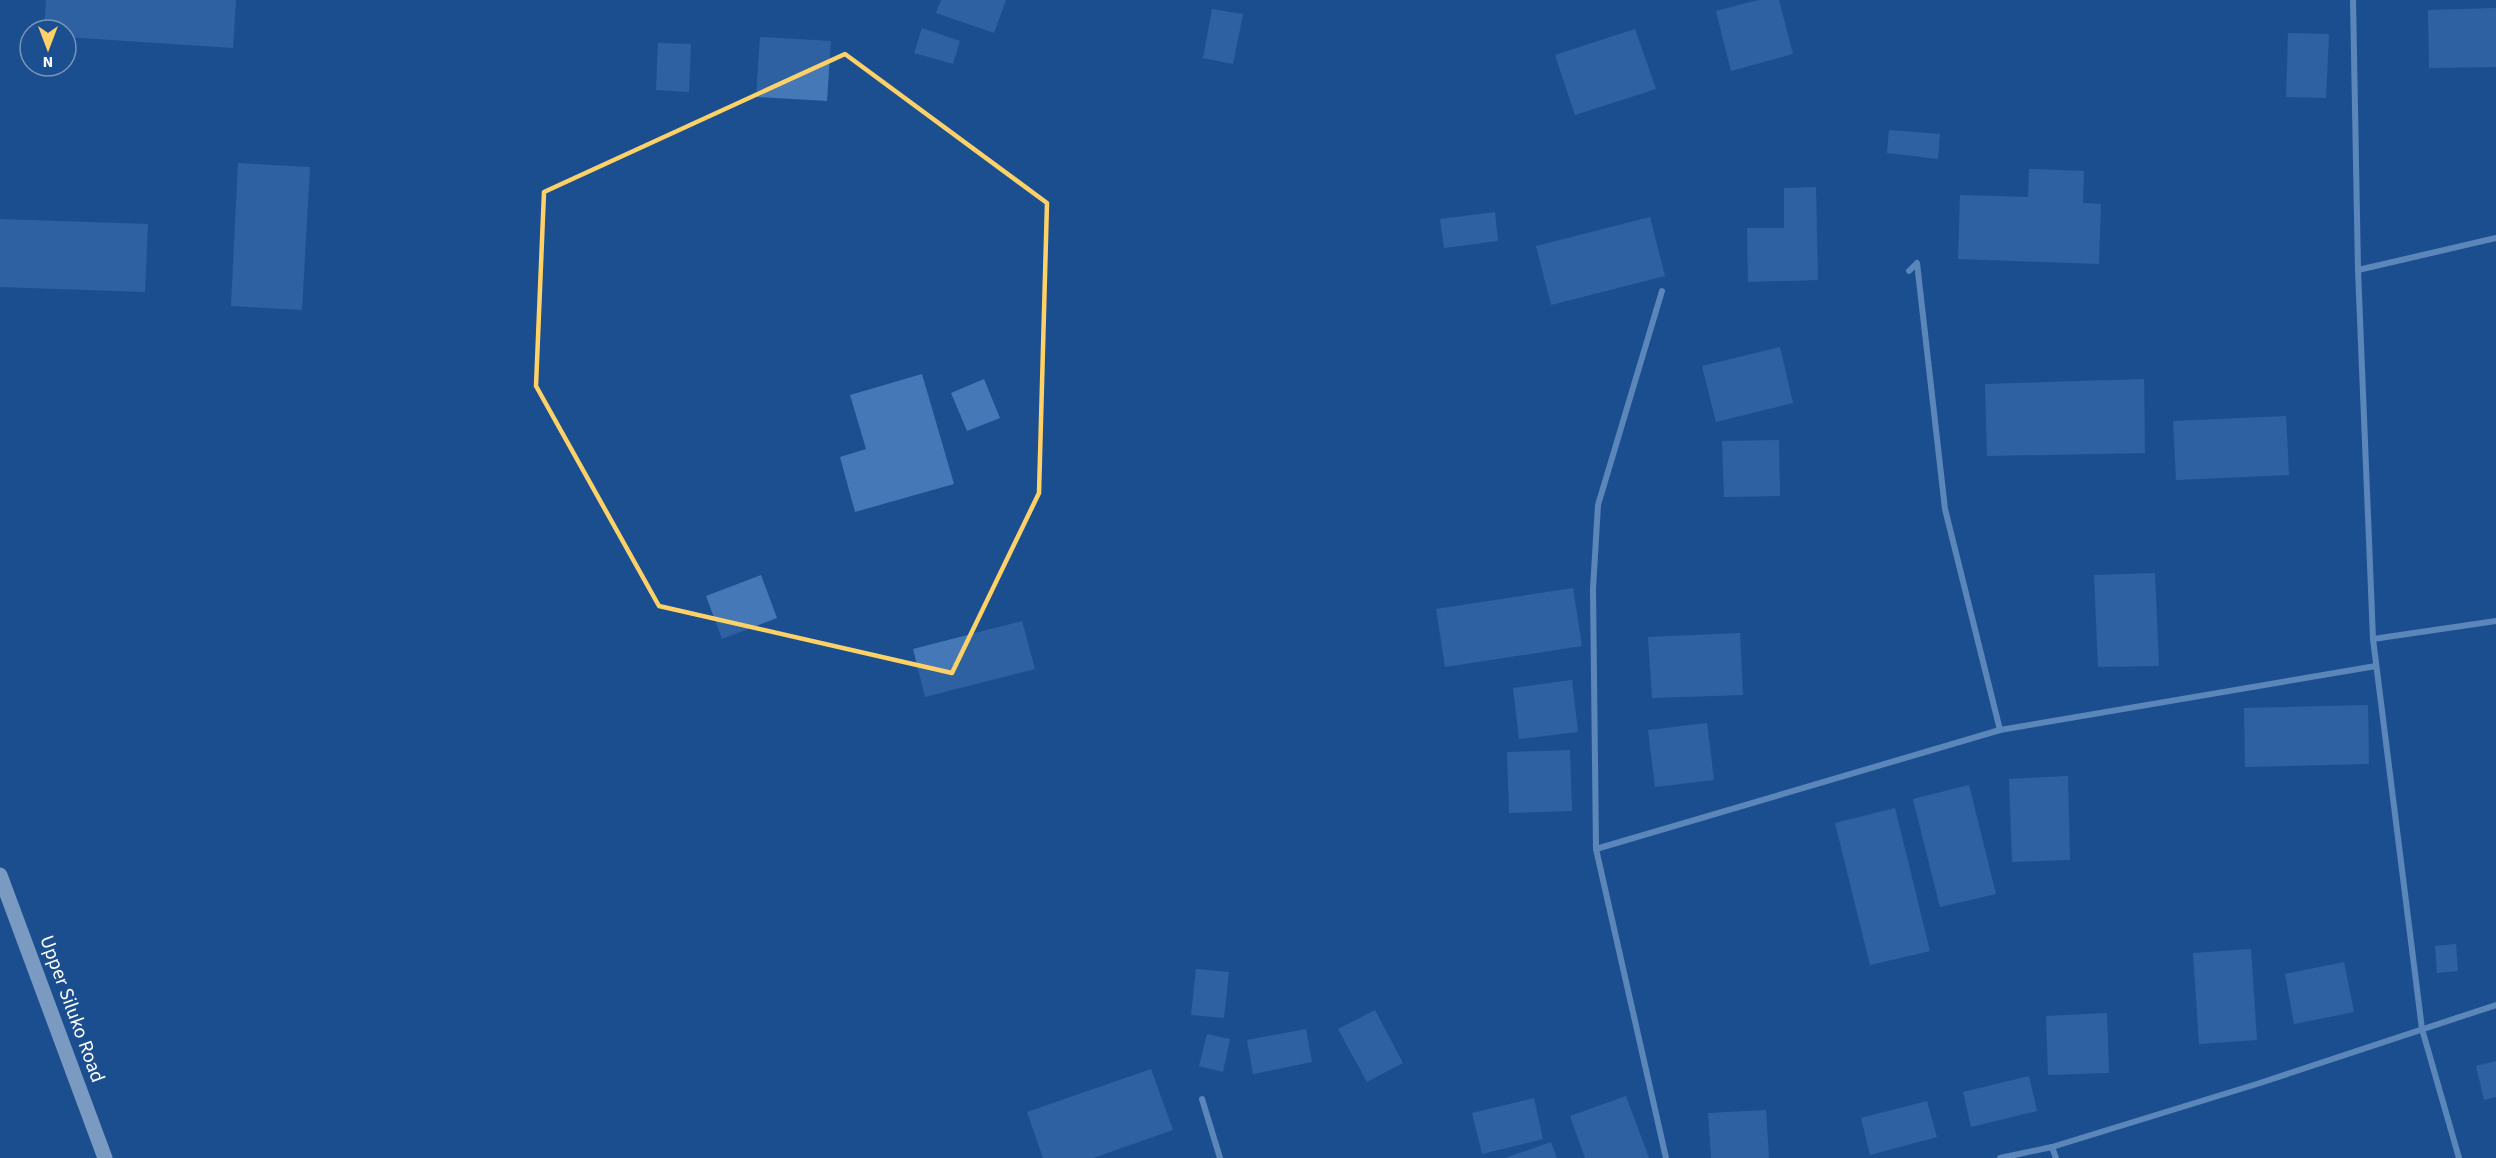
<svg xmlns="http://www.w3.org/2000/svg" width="2496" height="1158" font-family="'Source Sans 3',sans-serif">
<rect width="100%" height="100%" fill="#1b4f8f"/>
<g fill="#4478b7">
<path d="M46,0H236L233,48L66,37V30H44Z"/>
<path d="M941,0H1006L994,33L936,13Z"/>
<path d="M1758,0H1779L1793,54L1731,71L1716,11Z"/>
<path d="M2496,8V67L2429,68L2428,10Z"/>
<path d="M1212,9L1243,14L1233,64L1203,58Z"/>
<path d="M922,28L960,41L953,64L914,53Z"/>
<path d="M1635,29L1656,89L1575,115L1555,55Z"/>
<path d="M2288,33L2329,34L2326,98L2286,97Z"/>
<path d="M760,37L831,41L827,101L756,97Z"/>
<path d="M658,43L691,44L689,92L656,90Z"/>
<path d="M1889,130L1940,134L1938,159L1887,153Z"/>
<path d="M238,163L310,167L302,310L231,306Z"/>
<path d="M2029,169L2084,171L2083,203L2101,204L2099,264L1958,259L1960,195L2028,197Z"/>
<path d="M1816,187L1818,280L1748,282L1747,228H1784V188Z"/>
<path d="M1495,212L1498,241L1444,248L1440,219Z"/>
<path d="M1650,217L1665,276L1551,305L1536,246Z"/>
<path d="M0,219L148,224L145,292L0,287Z"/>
<path d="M1780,347L1793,403L1716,422L1702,366Z"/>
<path d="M922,374L954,484L855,512L840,457L866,449L850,395Z"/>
<path d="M984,379L1000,418L967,431L951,393Z"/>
<path d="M2144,379L2145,453L1987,456L1985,384Z"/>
<path d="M2286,416L2289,475L2176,480L2173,421Z"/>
<path d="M1779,440L1780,496L1724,497L1722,441Z"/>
<path d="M2155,573L2159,666L2098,667L2094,575Z"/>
<path d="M761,575L777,618L722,639L706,596Z"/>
<path d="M1573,588L1582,646L1445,667L1436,609Z"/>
<path d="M1022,621L1035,669L925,697L913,649Z"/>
<path d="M1740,633L1743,695L1652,698L1648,637Z"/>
<path d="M1572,680L1578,732L1519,739L1513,688Z"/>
<path d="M2368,705L2369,764L2245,767L2244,708Z"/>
<path d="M1707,723L1714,780L1655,787L1648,730Z"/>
<path d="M1570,750L1572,811L1509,813L1507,752Z"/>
<path d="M2068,776L2070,860L2012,862L2009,779Z"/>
<path d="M1969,785L1996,894L1940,907L1913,799Z"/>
<path d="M1895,808L1930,951L1870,965L1835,823Z"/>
<path d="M2456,944L2458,971L2437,973L2435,946Z"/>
<path d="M2251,949L2257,1040L2199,1044L2193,953Z"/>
<path d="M2344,962L2354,1012L2294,1024L2285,974Z"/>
<path d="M1196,969L1229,972L1224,1018L1191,1015Z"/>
<path d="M1375,1010L1403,1063L1367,1082L1338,1029Z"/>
<path d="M2107,1013L2109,1073L2048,1075L2046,1016Z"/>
<path d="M1306,1029L1312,1062L1253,1074L1247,1040Z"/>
<path d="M1207,1034L1230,1039L1223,1072L1199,1066Z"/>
<path d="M2496,1061V1097L2484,1100L2476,1066Z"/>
<path d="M1151,1069L1173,1130L1093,1158H1043L1027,1112Z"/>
<path d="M2029,1076L2037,1111L1971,1127L1963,1092Z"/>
<path d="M1626,1096L1649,1158H1585L1570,1116Z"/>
<path d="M1534,1098L1543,1139L1482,1154L1472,1113Z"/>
<path d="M1927,1101L1937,1137L1870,1155L1861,1118Z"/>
<path d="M1766,1110L1769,1158H1711L1708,1113Z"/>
<path d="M1551,1142L1557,1158H1505Z"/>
</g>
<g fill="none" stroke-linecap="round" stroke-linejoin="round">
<g stroke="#a9c9ee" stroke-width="6">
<path d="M2353,0L2358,270L2373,639L2422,1029L2459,1158"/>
<path d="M2358,270L2496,238"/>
<path d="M1909,271L1917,263L1945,509L2000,730"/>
<path d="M1662,291L1598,505L1593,589L1596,849L1666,1158"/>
<path d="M2373,639L2496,621"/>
<path d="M1596,849L2000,730L2376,666"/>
<path d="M1202,1099L1220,1158"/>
<path d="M2052,1147L2056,1158"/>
<path d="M2000,1158L2052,1147L2260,1083L2496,1005"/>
</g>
<path stroke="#f0f6ff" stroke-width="15" d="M0,875L105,1158"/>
</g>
<path d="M0 0H2496V1158H0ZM845,54L1047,203L1039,493L952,673L659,606L536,386L544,192Z" fill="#1b4f8f" fill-opacity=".55" fill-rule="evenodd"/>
<path fill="none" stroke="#ffd166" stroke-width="4.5" stroke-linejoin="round" d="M845,54L1047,203L1039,493L952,673L659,606L536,386L544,192Z"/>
<g text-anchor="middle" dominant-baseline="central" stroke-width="4.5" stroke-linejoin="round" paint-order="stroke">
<g font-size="20" fill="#fff" stroke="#1b4f8f">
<text transform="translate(72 1009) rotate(70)">Upper Siluko Road</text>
</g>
</g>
<g transform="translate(48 48) rotate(180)"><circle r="28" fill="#1b4f8f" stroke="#7695bc" stroke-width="1.5"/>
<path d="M0-4.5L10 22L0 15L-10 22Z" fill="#ffd166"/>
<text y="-9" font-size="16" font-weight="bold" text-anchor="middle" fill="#ffffff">N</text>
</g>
</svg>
